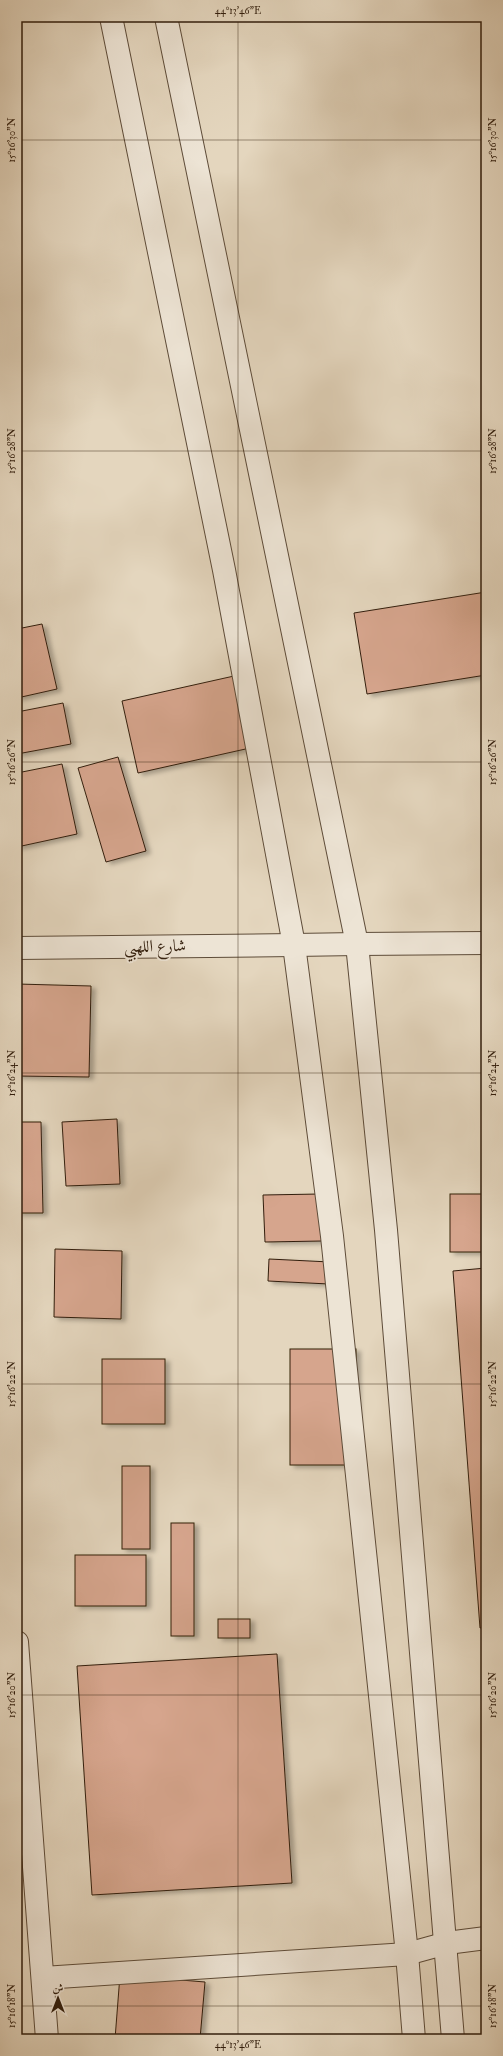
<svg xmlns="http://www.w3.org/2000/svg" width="503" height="2056" font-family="'IM FELL Double Pica',Amiri,serif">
<defs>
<filter id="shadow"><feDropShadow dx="4.5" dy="2.5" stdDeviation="2" flood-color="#0004"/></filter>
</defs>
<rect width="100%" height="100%" fill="#e4d6be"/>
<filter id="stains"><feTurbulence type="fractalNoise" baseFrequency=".005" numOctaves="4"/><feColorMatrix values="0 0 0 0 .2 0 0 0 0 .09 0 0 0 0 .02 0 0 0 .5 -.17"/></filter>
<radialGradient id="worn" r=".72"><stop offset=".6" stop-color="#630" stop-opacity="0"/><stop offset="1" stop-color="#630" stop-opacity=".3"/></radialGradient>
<g fill="#d6a58d" stroke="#321e0d" filter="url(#shadow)">
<path d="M486,592V675L367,694L354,613Z"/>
<path d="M42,624L57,689L17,698V629Z"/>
<path d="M234,676L250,748L138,773L122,701Z"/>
<path d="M63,703L71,744L17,754V712Z"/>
<path d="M118,757L146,851L106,862L78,768Z"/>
<path d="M62,764L77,834L17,847V773Z"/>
<rect x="482" y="842" width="4" height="37"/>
<path d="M17,984L91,986L89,1077L17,1076Z"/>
<path d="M117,1119L120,1184L66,1186L62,1122Z"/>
<path d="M17,1122H41L43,1213H17Z"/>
<path d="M320,1194L322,1241L265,1242L263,1195Z"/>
<rect x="450" y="1194" width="36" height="58"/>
<path d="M55,1249L122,1251L121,1319L54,1317Z"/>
<path d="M269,1259L330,1262L329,1284L268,1281Z"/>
<path d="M486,1268V1627L480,1628L453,1271Z"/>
<rect x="290" y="1349" width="66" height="116"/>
<rect x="102" y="1359" width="63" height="65"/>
<rect x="122" y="1466" width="28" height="83"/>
<rect x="171" y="1523" width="23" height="113"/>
<rect x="75" y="1555" width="71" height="51"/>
<rect x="218" y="1619" width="32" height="19"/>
<path d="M277,1654L292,1883L92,1895L77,1666Z"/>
<path d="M120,1975L205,1982L200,2039H115Z"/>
</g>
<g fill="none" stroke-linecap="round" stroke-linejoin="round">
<g stroke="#5e4c39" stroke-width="24">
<g id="minor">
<path d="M357,944L486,943"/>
<path d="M17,948L294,945"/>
<path d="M17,1642L47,2039"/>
<path d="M43,1978L407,1954L447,1943L486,1938"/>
</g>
</g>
<g stroke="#5e4c39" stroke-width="24">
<g id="tertiary">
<path d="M111,17L224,570L294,945L332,1236L407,1954L414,2039"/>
<path d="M166,17L357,944L386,1230L453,2039"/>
<path d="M294,945L357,944"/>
</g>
</g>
<use href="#minor" stroke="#ede4d5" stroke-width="22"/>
<use href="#tertiary" stroke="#ede4d5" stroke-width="22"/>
</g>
<path fill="none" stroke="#321e0d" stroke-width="1" stroke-opacity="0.45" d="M238,17V2039M17,140H486M17,451H486M17,762H486M17,1073H486M17,1384H486M17,1695H486M17,2006H486"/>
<g text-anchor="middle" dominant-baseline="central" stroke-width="3.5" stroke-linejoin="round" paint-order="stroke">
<g font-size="17" fill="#321e0d" stroke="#ede4d5">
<text transform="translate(155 946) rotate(-1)">شارع اللهبي</text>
</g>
</g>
<rect width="503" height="2056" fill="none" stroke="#e4d6be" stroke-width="44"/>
<g transform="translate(58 1998)" stroke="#ede4d5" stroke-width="3" paint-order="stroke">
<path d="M0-3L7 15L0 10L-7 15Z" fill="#321e0d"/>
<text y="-6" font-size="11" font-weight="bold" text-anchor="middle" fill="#321e0d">ش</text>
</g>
<rect x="22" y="22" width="459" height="2012" fill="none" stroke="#321e0d" stroke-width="1.5"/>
<g font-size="10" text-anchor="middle" fill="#321e0d">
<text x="238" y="14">44°13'46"E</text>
<text transform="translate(11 140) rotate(-90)" y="4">15°16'30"N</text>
<text transform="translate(492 140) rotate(-90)" y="4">15°16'30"N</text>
<text transform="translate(11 451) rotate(-90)" y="4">15°16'28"N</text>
<text transform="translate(492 451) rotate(-90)" y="4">15°16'28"N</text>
<text transform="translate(11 762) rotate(-90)" y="4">15°16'26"N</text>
<text transform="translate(492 762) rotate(-90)" y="4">15°16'26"N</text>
<text transform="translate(11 1073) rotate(-90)" y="4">15°16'24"N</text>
<text transform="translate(492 1073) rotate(-90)" y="4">15°16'24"N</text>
<text transform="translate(11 1384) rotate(-90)" y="4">15°16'22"N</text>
<text transform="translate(492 1384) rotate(-90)" y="4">15°16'22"N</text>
<text transform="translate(11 1695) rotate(-90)" y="4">15°16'20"N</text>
<text transform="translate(492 1695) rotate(-90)" y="4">15°16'20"N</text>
<text transform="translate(11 2006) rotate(-90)" y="4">15°16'18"N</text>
<text transform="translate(492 2006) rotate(-90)" y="4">15°16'18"N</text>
<text x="238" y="2048">44°13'46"E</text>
</g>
<rect width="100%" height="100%" filter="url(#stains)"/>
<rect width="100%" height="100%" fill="url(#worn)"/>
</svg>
